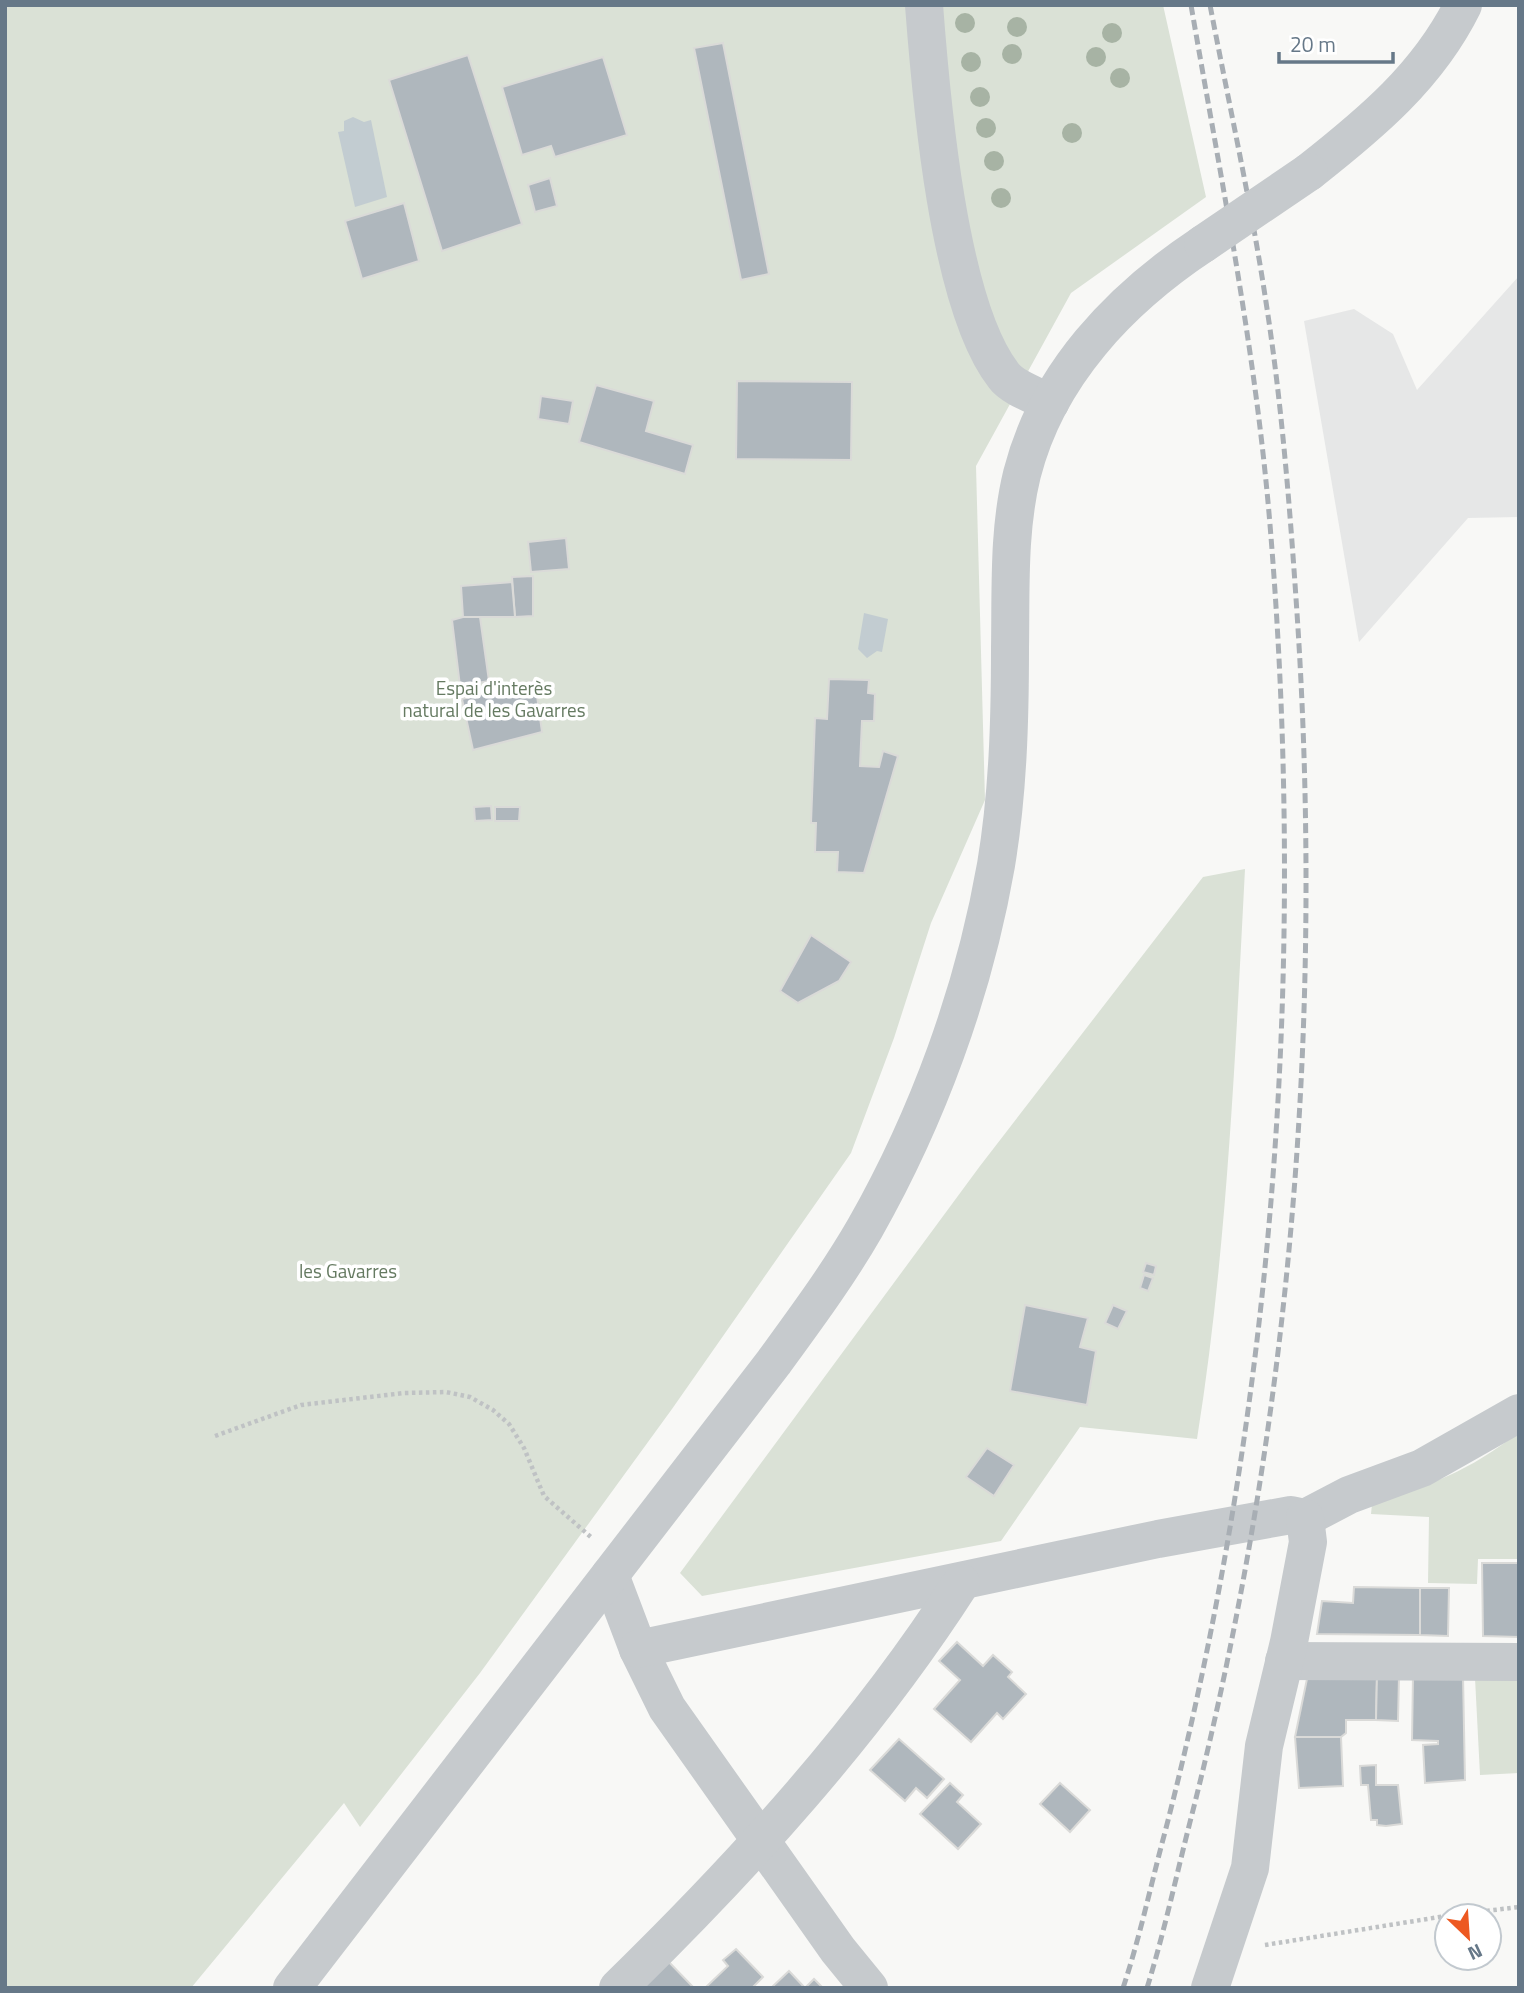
<svg xmlns="http://www.w3.org/2000/svg" width="1524" height="1993" font-family="'Titillium Web',sans-serif">
<rect width="100%" height="100%" fill="#f8f8f6"/>
<path fill="#e6e7e7" d="M1519,276V517L1468,518L1359,642L1304,321L1354,309L1393,334L1417,390Z"/>
<g fill="#dae1d6">
<path d="M5,5H1163L1206,197L1071,293L976,466L985,800L931,923L894,1038L851,1153L672,1409L480,1673L360,1827L344,1803L191,1988H5Z"/>
<path d="M1245,869C1235,1060 1227,1251 1197,1439L1080,1427L1001,1541L702,1596L680,1573L980,1166L1203,877Z"/>
<path d="M1519,1432V1559H1478L1477,1584L1428,1583L1429,1517L1371,1514L1372,1504C1432,1484 1468,1472 1519,1432Z"/>
<path d="M1475,1678H1519V1773L1480,1775Z"/>
</g>
<g fill="#c2ccd1">
<path d="M353,117L364,122L371,120L387,197L355,207L338,132L344,131V121Z"/>
<path d="M864,613L888,619L882,652L877,651L867,658L858,649Z"/>
</g>
<g fill="#afb7bd" stroke="#dadad8" stroke-width="2">
<path d="M723,43L769,274L741,280L694,48Z"/>
<path d="M468,55L522,224L442,251L389,80Z"/>
<path d="M603,57L627,135L555,157L551,146L522,155L502,87Z"/>
<path d="M550,178L557,206L535,212L528,185Z"/>
<path d="M404,203L419,261L362,279L345,221Z"/>
<path d="M737,381L852,382L851,460L736,459Z"/>
<path d="M596,385L654,401L646,431L693,445L685,474L579,442Z"/>
<path d="M541,396L573,401L569,424L538,419Z"/>
<path d="M566,538L569,569L531,572L528,542Z"/>
<path d="M533,576V616L515,617L512,577Z"/>
<path d="M512,582L515,617H463L461,586Z"/>
<path d="M463,617H480L489,681L460,686L452,620Z"/>
<path d="M829,679L869,680L868,693L875,694L874,721H862L860,766L879,767L883,751L898,756L864,873L837,872L838,852H815L816,823H811L815,718L827,719Z"/>
<path d="M535,681L542,732L473,750L462,699Z"/>
<path d="M491,806L492,820L475,821L474,807Z"/>
<path d="M495,807H520L519,821H495Z"/>
<path d="M811,935L851,962L839,981L798,1003L780,991Z"/>
<path d="M1146,1263L1156,1266L1154,1275L1143,1272Z"/>
<path d="M1144,1275L1153,1278L1148,1291L1140,1288Z"/>
<path d="M1025,1305L1088,1318L1080,1347L1096,1351L1087,1405L1010,1391Z"/>
<path d="M1113,1305L1127,1311L1118,1329L1105,1323Z"/>
<path d="M987,1448L1014,1465L994,1496L966,1477Z"/>
<path d="M1482,1563H1519V1637L1483,1636Z"/>
<path d="M1354,1587L1420,1588V1635L1317,1634L1322,1601L1353,1603Z"/>
<path d="M1420,1588H1449L1448,1636L1420,1635Z"/>
<path d="M957,1642L983,1666L993,1655L1012,1672L1008,1677L1026,1694L1003,1719L997,1713L971,1742L934,1709L960,1680L939,1661Z"/>
<path d="M1308,1674L1377,1675L1376,1720H1346V1733L1341,1737H1295Z"/>
<path d="M1377,1675L1399,1676L1398,1721L1376,1720Z"/>
<path d="M1413,1675L1463,1676L1465,1780L1425,1783L1423,1745L1438,1744V1741L1412,1740Z"/>
<path d="M1295,1737H1341L1343,1786L1299,1788Z"/>
<path d="M899,1739L944,1779L927,1798L916,1788L905,1801L870,1770Z"/>
<path d="M1376,1765V1785H1398L1402,1824L1386,1826L1377,1825V1820H1371L1368,1785H1361L1360,1766Z"/>
<path d="M950,1783L963,1795L957,1802L981,1824L958,1849L920,1814Z"/>
<path d="M1060,1783L1090,1810L1070,1832L1040,1804Z"/>
<path d="M736,1949L763,1977L752,1988H705L728,1966L723,1960Z"/>
<path d="M664,1957L694,1988H631Z"/>
<path d="M789,1971L805,1988L814,1979L823,1988H771Z"/>
</g>
<g fill="none" stroke-linecap="round" stroke-linejoin="round">
<g stroke="#bfc2c4" stroke-width="4.5" stroke-dasharray="3.5 3.5" stroke-linecap="butt">
<path d="M215,1436L301,1405L404,1393L446,1392L470,1397L493,1410L509,1424L524,1448L544,1496L592,1538"/>
<path d="M1265,1945L1452,1915L1519,1907"/>
</g>
<g stroke="#c6cacd" stroke-width="38">
<path d="M924,5C931,97 948,305 1004,376C1013,388 1037,396 1050,403"/>
<path d="M1309,172C1370,124 1428,76 1463,5"/>
<path d="M610,1575L638,1649L667,1708L838,1950L869,1988"/>
<path d="M638,1649L1158,1539L1291,1515L1305,1518L1349,1495L1422,1468L1519,1413"/>
<path d="M1284,1661L1519,1662"/>
<path d="M292,1988L774,1362C806,1318 838,1275 865,1228C928,1117 974,991 996,865C1008,793 1010,721 1010,648C1011,590 1008,531 1022,474C1047,375 1120,299 1203,244"/>
<path d="M618,1988C744,1865 866,1731 961,1583"/>
<path d="M1210,1988L1250,1868L1264,1746L1289,1642L1308,1542L1305,1518"/>
</g>
<g stroke="#a8aeb4" stroke-width="5" stroke-dasharray="10 5" stroke-linecap="butt">
<path d="M1123,1988C1140,1937 1151,1884 1165,1832C1276,1403 1307,955 1269,513C1254,342 1220,174 1191,5"/>
<path d="M1147,1988C1164,1933 1176,1877 1190,1822C1291,1428 1324,1019 1297,613C1290,509 1282,405 1266,302C1251,203 1229,104 1210,5"/>
</g>
<path stroke="#c6cacd" stroke-width="38" d="M1203,244L1309,172"/>
</g>
<g fill="#a7b3a4">
<circle cx="965" cy="23" r="10"/>
<circle cx="1017" cy="27" r="10"/>
<circle cx="1112" cy="33" r="10"/>
<circle cx="1012" cy="54" r="10"/>
<circle cx="1096" cy="57" r="10"/>
<circle cx="971" cy="62" r="10"/>
<circle cx="1120" cy="78" r="10"/>
<circle cx="980" cy="97" r="10"/>
<circle cx="986" cy="128" r="10"/>
<circle cx="1072" cy="133" r="10"/>
<circle cx="994" cy="161" r="10"/>
<circle cx="1001" cy="198" r="10"/>
</g>
<g text-anchor="middle" dominant-baseline="central" stroke-width="7" stroke-linejoin="round" paint-order="stroke">
<g font-size="19" fill="#657a61" stroke="#fff">
<text x="494" y="687">Espai d'interès<tspan x="494" dy="22">natural de les Gavarres</tspan></text>
<text x="348" y="1270">les Gavarres</text>
</g>
</g>
<rect width="1524" height="1993" fill="none" stroke="#667888" stroke-width="14"/>
<g transform="translate(1468 1937) rotate(155)"><circle r="33" fill="#ffffff" stroke="#c2c9cf" stroke-width="2"/>
<path d="M0-5L12 26L0 18L-12 26Z" fill="#ed5921"/>
<text y="-10" font-size="19" font-weight="bold" text-anchor="middle" fill="#667888">N</text>
</g>
<path d="M1279 52v10h114v-10" fill="none" stroke="#667888" stroke-width="3.5"/>
<text x="1290" y="52" font-size="21" fill="#667888" stroke="#ffffff" stroke-width="5" paint-order="stroke">20 m</text>
</svg>
